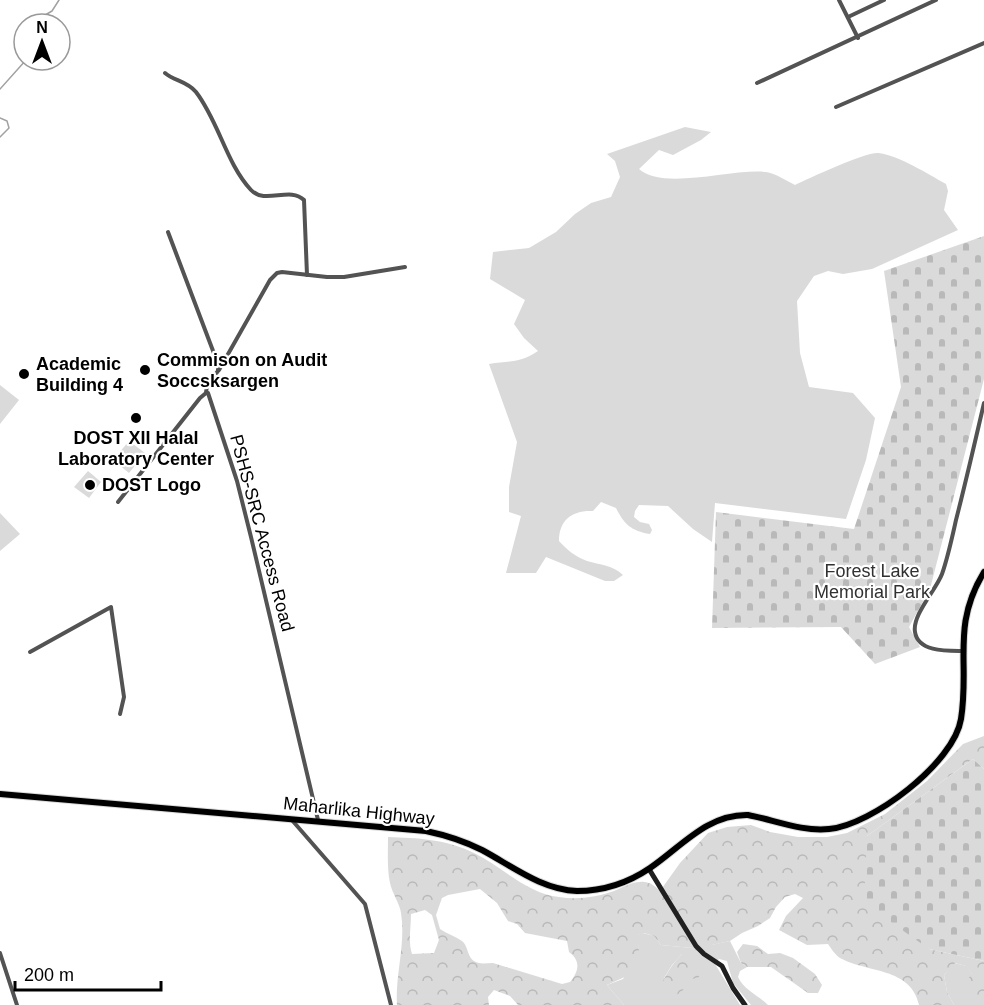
<svg xmlns="http://www.w3.org/2000/svg" width="984" height="1005" font-family="Helvetica,sans-serif">
<defs>
<pattern id="forest-crowns" width="20" height="18" patternUnits="userSpaceOnUse" patternTransform="scale(1.5)"><rect width="20" height="18" fill="#dadada"/><path d="M2 6a3 3 0 1 1 6 0M12 15a3 3 0 1 1 6 0" fill="none" stroke="#b9b9b9"/></pattern>
<pattern id="cemetery-stones" width="16" height="16" patternUnits="userSpaceOnUse" patternTransform="scale(1.5)"><rect width="16" height="16" fill="#dadada"/><path d="M2 7V4a2 2 0 0 1 4 0v3zM10 15v-3a2 2 0 0 1 4 0v3z" fill="#b9b9b9"/></pattern>
</defs>
<rect width="100%" height="100%" fill="#fff"/>
<g fill="#dadada" fill-rule="evenodd">
<path d="M685,127L711,132L701,140L673,155L659,150L639,169C663,191 734,168 766,172C775,173 787,181 795,185C809,178 866,152 878,153C898,155 928,174 946,184L948,191L944,210L958,230L872,269L843,274L828,271L814,276L797,301L800,353L809,387L853,393L875,418L866,460L846,519L715,503L712,542L693,529L668,506L639,505L635,511L634,517L640,522L649,524L652,530L650,534C631,531 624,524 616,508L601,502L593,511C572,510 559,520 559,541C567,550 576,557 587,561C600,565 613,565 623,575L614,581H605L546,557L536,573H506L521,516L509,512V487L517,442L489,364C510,360 519,364 538,351L524,338L514,324L525,300L490,279L493,252L529,248L556,232L575,214L591,203L611,197L620,177L615,161L607,154Z"/>
<path d="M0,385L19,400L0,424Z"/>
<path d="M129,441L145,453L129,473L113,460Z"/>
<path d="M88,471L101,482L89,498L74,487Z"/>
<path d="M0,513L20,534L0,551Z"/>
<path d="M643,933L654,936L661,945L692,948L715,964L740,1005H624L607,985L623,979L639,952L637,935ZM682,954L698,978H664L672,965Z"/>
<path d="M730,941L741,963L747,967L740,971L738,977C744,990 758,995 768,1005H751L733,983L727,961L719,959L711,945Z"/>
<path d="M954,963L967,966L972,974L980,999H984V1005H954L947,992L944,975Z"/>
</g>
<g fill="url(#forest-crowns)" fill-rule="evenodd">
<path d="M984,736V769L973,759L867,836L929,949L984,961V999H980L968,994L966,981L972,974L966,966L955,963L944,975L947,992L954,1005H919C911,967 867,973 840,958C835,955 831,948 828,944L807,945L779,930L786,916L803,898L795,894L785,897L776,907L770,918L758,926L742,933L730,941L712,945L719,959L715,964L692,948L661,945L654,936L644,933L638,935L639,952L638,971L607,985L624,1005H518L510,996L494,990L488,997L489,1005H397C395,975 406,944 401,913C400,904 392,893 390,883C387,869 388,852 388,837C417,838 446,839 474,853C501,866 528,894 559,897C578,900 597,897 614,891C622,888 631,882 640,882C648,881 654,885 660,891L680,863L708,833L727,827L751,825L770,832L798,837H827L847,833L885,814L927,781L963,744ZM480,889L497,903L508,921L517,924L525,933L567,941L569,952C581,961 579,971 570,982L562,984L493,963C488,963 483,964 479,963C466,960 470,948 462,941C455,936 447,934 440,929L436,915L442,898L448,895ZM425,910L432,915L439,940L434,953L412,954C408,942 411,927 411,914Z"/>
<path d="M743,944L757,946L768,954L780,953L793,958L815,974L822,985L818,993H808L771,967H747L741,963L737,952Z"/>
<path d="M682,954L694,958L702,965V972L698,978L691,979C684,991 678,997 664,998L659,990C665,976 671,965 682,954Z"/>
</g>
<g fill="url(#cemetery-stones)">
<path d="M984,236V379L930,589L909,627L920,647L875,664L841,627L712,628L716,512L854,529L901,387L884,271Z"/>
<path d="M973,759L984,769V961L929,949L864,903L867,836Z"/>
</g>
<g fill="none" stroke-linecap="round" stroke-linejoin="round">
<g stroke="#a1a1a1" stroke-width="1.5">
<path d="M30,24L52,11L59,0"/>
<path d="M0,89L26,60"/>
<path d="M0,118L7,121L9,128L0,137"/>
</g>
<g stroke="#dbdbdb" stroke-width="8">
<path id="trunk" d="M0,794L426,831C445,835 464,841 482,850C512,866 542,890 577,891C604,891 628,883 650,868C681,847 707,814 748,815C774,820 803,832 829,829C872,825 954,763 961,719C970,663 951,626 984,572"/>
</g>
<g stroke="#535353" stroke-width="4">
<path d="M839,0L858,38"/>
<path d="M848,17L884,0"/>
<path d="M165,73C174,81 187,81 196,92C219,122 226,163 251,190C265,205 290,186 304,200L307,275"/>
<path d="M757,83L936,0"/>
<path d="M836,107L984,43"/>
<path d="M168,232L218,364V371L207,385L206,393"/>
<path d="M219,370L270,280L277,273L282,272L327,277H344L405,267"/>
<path d="M118,502L200,398L206,393H208L237,481L251,537L318,820"/>
<path d="M962,651C947,651 918,652 915,632C912,615 936,590 942,574C948,557 952,538 956,520C966,481 975,442 984,403"/>
<path d="M30,652L111,607L124,697L120,714"/>
<path d="M291,819L365,904L391,1005"/>
<path d="M0,953L17,1005"/>
</g>
<path stroke="#202020" stroke-width="5" d="M649,869L696,946L704,954L722,966L733,988L745,1005"/>
<use href="#trunk" stroke="#000" stroke-width="6"/>
</g>
<g fill="#000" stroke="#fff" stroke-width="2">
<circle cx="145" cy="370" r="6"/>
<circle cx="24" cy="374" r="6"/>
<circle cx="136" cy="418" r="6"/>
<circle cx="90" cy="485" r="6"/>
</g>
<g text-anchor="middle" dominant-baseline="central" stroke-width="4.5" stroke-linejoin="round" paint-order="stroke">
<g font-size="18" font-weight="bold" fill="#000" stroke="#fff" text-anchor="start">
<text x="157" y="360">Commison on Audit<tspan x="157" dy="21">Soccsksargen</tspan></text>
<text x="36" y="364">Academic<tspan x="36" dy="21">Building 4</tspan></text>
<text x="136" y="438" text-anchor="middle">DOST XII Halal<tspan x="136" dy="21">Laboratory Center</tspan></text>
<text x="102" y="485">DOST Logo</text>
</g>
<g font-size="18" fill="#000" stroke="#fff">
<text transform="translate(262 533) rotate(75)">PSHS-SRC Access Road</text>
<text transform="translate(359 811) rotate(6)">Maharlika Highway</text>
</g>
<g font-size="18" fill="#313131" stroke="#fff">
<text x="872" y="571">Forest Lake<tspan x="872" dy="21">Memorial Park</tspan></text>
</g>
</g>
<g transform="translate(42 42)"><circle r="28" fill="#ffffff" stroke="#999999" stroke-width="1.5"/>
<path d="M0-4.5L10 22L0 15L-10 22Z" fill="#000000"/>
<text y="-9" font-size="16" font-weight="bold" text-anchor="middle" fill="#000000">N</text>
</g>
<path d="M15 981v9h146v-9" fill="none" stroke="#000000" stroke-width="3"/>
<text x="24" y="981" font-size="18" fill="#000000" stroke="#ffffff" stroke-width="4.5" paint-order="stroke">200 m</text>
</svg>
